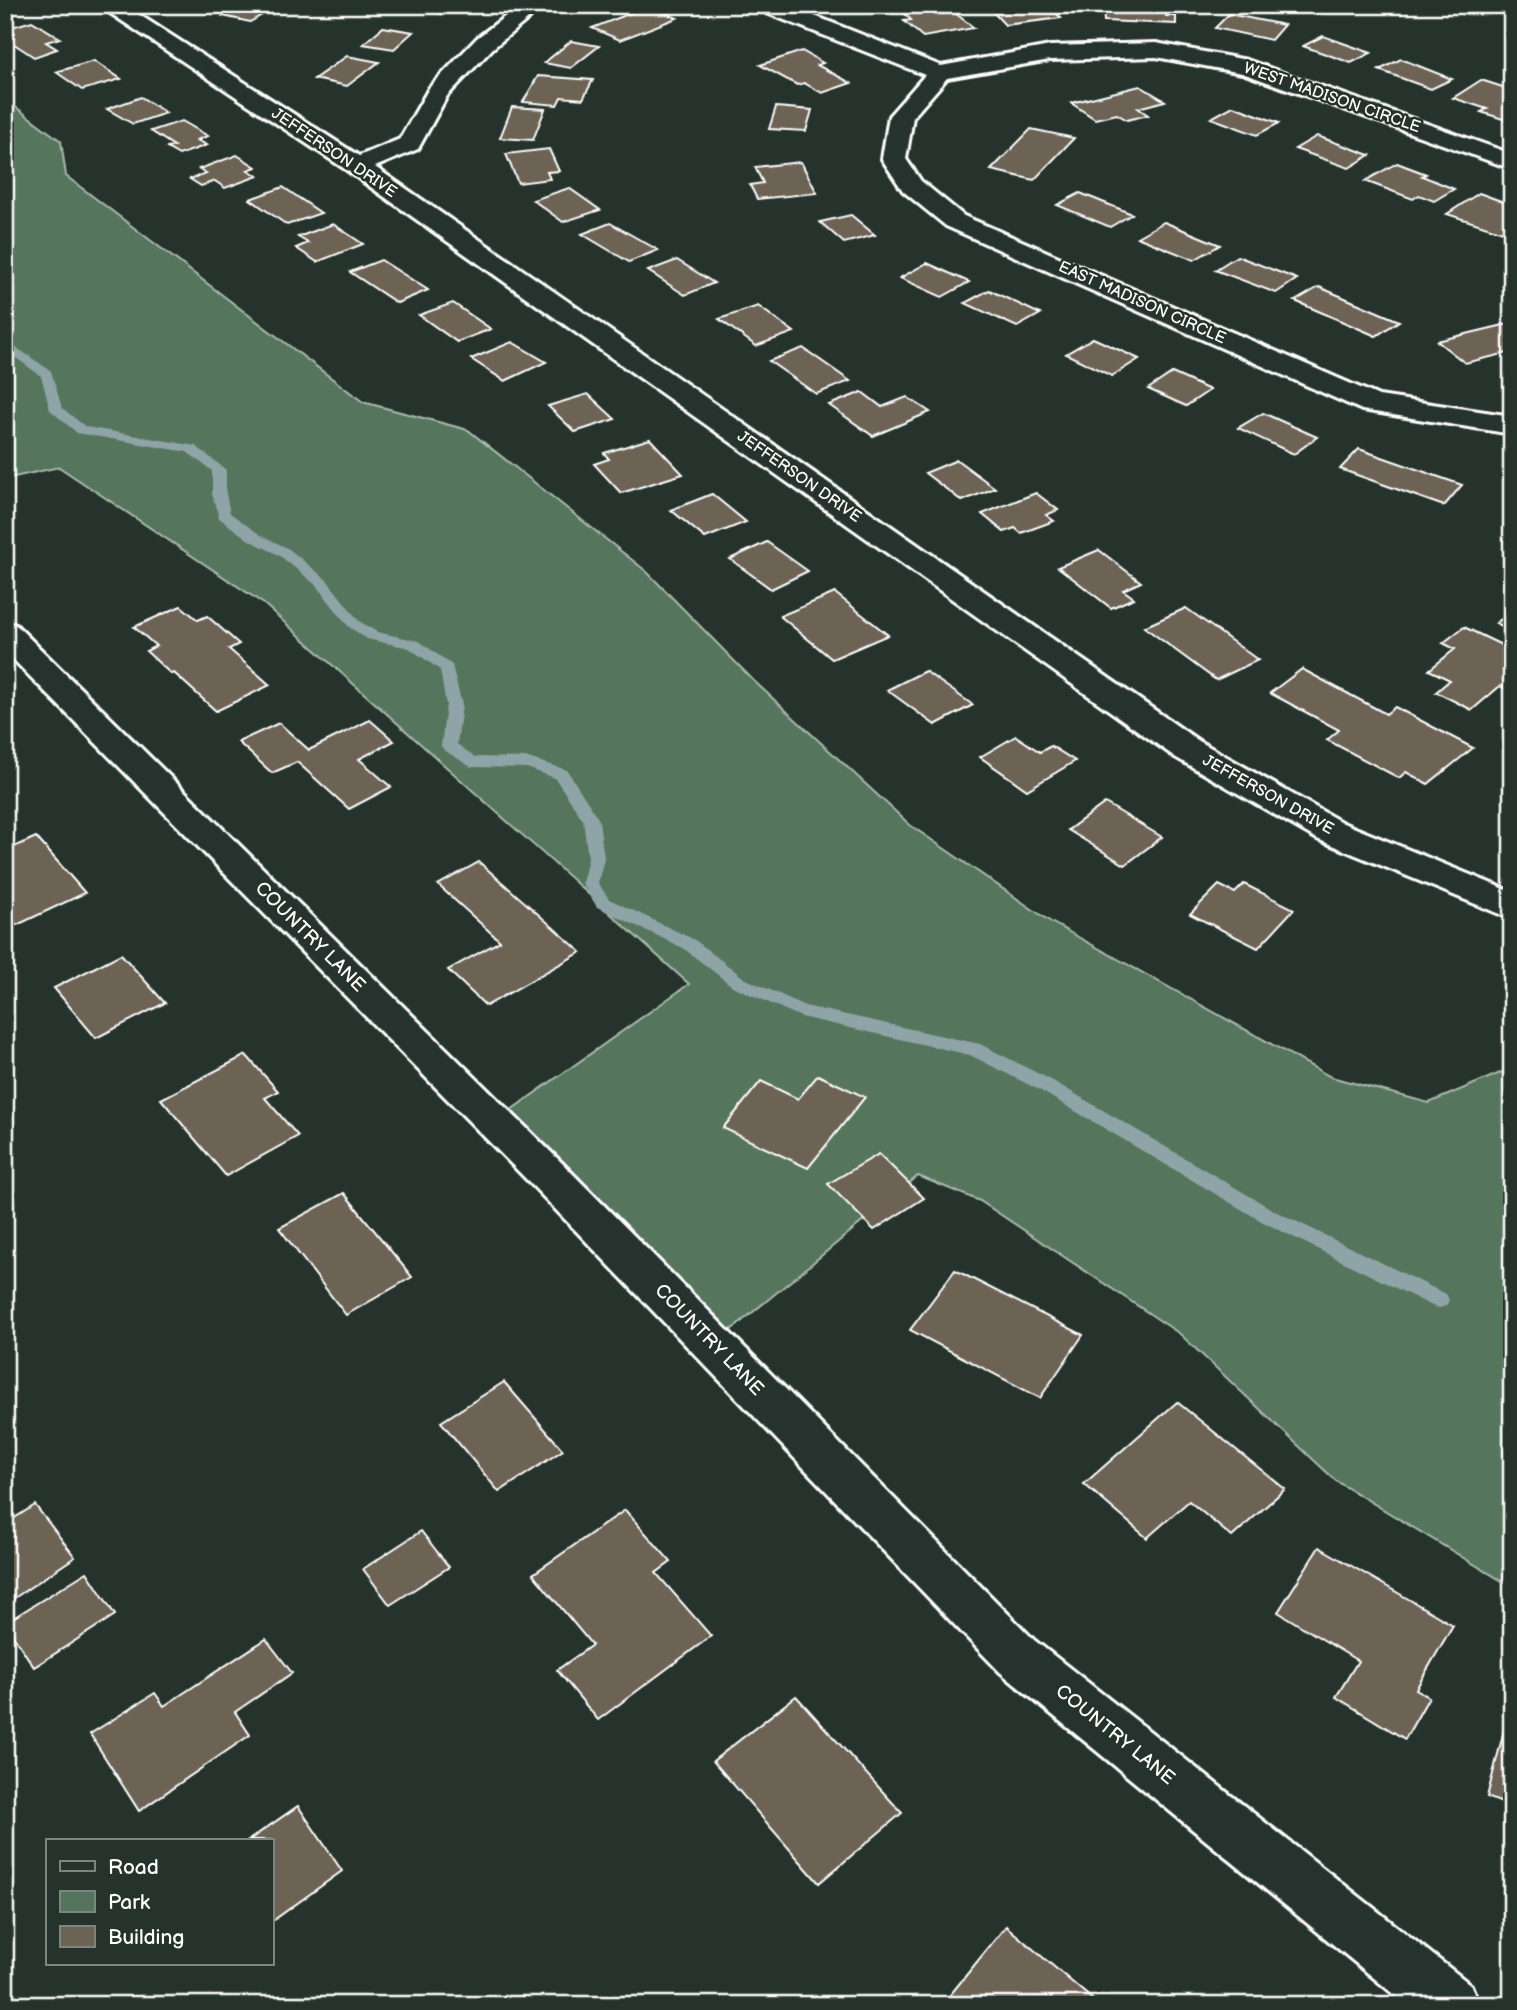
<svg xmlns="http://www.w3.org/2000/svg" width="1517" height="2010" font-family="'Balsamiq Sans',sans-serif">
<rect width="100%" height="100%" fill="#26332d"/>
<filter id="ink" filterUnits="userSpaceOnUse"><feTurbulence type="fractalNoise" baseFrequency=".0143" numOctaves="2"/><feDisplacementMap in="SourceGraphic" scale="14" xChannelSelector="R" yChannelSelector="G"/><feConvolveMatrix kernelMatrix="1 2 1 2 8 2 1 2 1" color-interpolation-filters="sRGB"/></filter>
<g filter="url(#ink)">
<path fill="#54745d" stroke="#aabaae" stroke-width="2" d="M5,99L61,141L66,176L363,402L468,430L646,571L755,682L910,825L1051,922L1331,1077L1429,1103L1512,1068V1587L1336,1481L1180,1334L980,1201L918,1176L713,1345L494,1122L689,984L264,604L59,467L5,479Z"/>
<g fill="none" stroke-linecap="round" stroke-linejoin="round">
<path fill="#8fa4a6" fill-rule="evenodd" d="M5,340L51,371L62,408L86,427L196,446L226,470V494L230,513L259,534L289,549L327,580L359,621L377,632L419,641L452,665L462,705L457,744L475,757L528,758L567,770L599,820L604,858L598,883L609,899L695,940L744,978L805,1006L980,1044L1053,1081L1277,1212L1446,1294L1449,1300L1446,1306L1439,1308L1432,1306L1263,1222L1041,1091L970,1055L801,1017L732,986L683,948L597,907L582,883L588,858L583,820L555,778L527,768L471,767L444,750L441,746L446,705L440,670L409,648L367,639L349,627L317,586L279,555L249,540L219,518L212,494V471L187,452L77,433L50,410L41,376L5,350Z"/>
</g>
<g fill="#6c6355" stroke="#fff" stroke-width="2">
<path d="M207,5H279L250,22L223,16L231,11Z"/>
<path d="M412,5H453L442,14L409,7Z"/>
<path d="M933,5L942,14L954,12L974,28L923,37L904,21L911,20L901,10Z"/>
<path d="M1103,5L1165,7L1166,16H1176V24L1104,21Z"/>
<path d="M649,6L677,18L620,40L592,28Z"/>
<path d="M1050,6L1061,18L1005,25L993,12Z"/>
<path d="M1229,14L1284,25L1271,40L1215,28Z"/>
<path d="M32,21L60,38L46,42L57,49L34,57L8,40L5,41V29Z"/>
<path d="M383,27L413,32L394,49L363,44Z"/>
<path d="M1323,36L1371,53L1351,63L1303,46Z"/>
<path d="M571,41L599,46L571,68L544,63Z"/>
<path d="M802,51L823,63L817,65L851,83L822,93L804,83L797,85L760,65Z"/>
<path d="M347,56L379,62L347,86L314,79Z"/>
<path d="M1401,59L1452,79L1431,89L1379,70Z"/>
<path d="M94,61L121,79L82,90L56,72Z"/>
<path d="M538,76L593,80L583,99L561,97L557,105L523,102Z"/>
<path d="M1481,80L1512,90V122L1481,112L1487,109L1453,98Z"/>
<path d="M1140,86L1165,101L1138,108L1148,115L1127,120L1117,114L1095,119L1071,103Z"/>
<path d="M141,97L166,113L133,124L107,109Z"/>
<path d="M1233,106L1279,123L1257,135L1211,118Z"/>
<path d="M512,107L545,109L533,140L500,138Z"/>
<path d="M776,107L812,110L806,131L769,129Z"/>
<path d="M182,121L208,136L197,140L207,145L179,155L167,148L174,146L151,131Z"/>
<path d="M1031,129L1074,138L1034,180L991,170Z"/>
<path d="M1317,136L1370,155L1349,168L1295,149Z"/>
<path d="M549,149L559,171L547,172L550,179L518,183L506,154Z"/>
<path d="M237,155L256,167L248,170L258,176L225,188L215,181L201,186L190,179L206,173L199,169Z"/>
<path d="M801,162L817,193L757,199L750,185L763,183L755,167Z"/>
<path d="M1397,163L1426,174L1422,176L1454,189L1434,201L1419,195L1413,199L1365,181Z"/>
<path d="M283,187L321,213L287,225L250,199Z"/>
<path d="M569,188L600,210L563,222L533,200Z"/>
<path d="M1080,193L1132,214L1110,227L1057,205Z"/>
<path d="M1479,193L1509,204L1505,206L1512,209V235L1447,214Z"/>
<path d="M851,215L875,235L844,243L820,222Z"/>
<path d="M1164,222L1220,245L1194,260L1137,237Z"/>
<path d="M610,223L658,250L629,262L582,234Z"/>
<path d="M333,224L363,244L317,262L296,248L308,243L298,237Z"/>
<path d="M1237,256L1297,279L1276,293L1215,270Z"/>
<path d="M381,260L428,290L397,303L350,272Z"/>
<path d="M677,260L714,283L685,295L648,271Z"/>
<path d="M927,263L969,282L942,297L900,278Z"/>
<path d="M1319,287L1399,321L1376,336L1295,301Z"/>
<path d="M989,290L1040,314L1017,327L965,303Z"/>
<path d="M453,303L491,329L457,342L419,315Z"/>
<path d="M758,306L794,332L756,346L719,319Z"/>
<path d="M1512,323V352L1465,363L1437,341Z"/>
<path d="M1093,338L1139,359L1112,376L1066,354Z"/>
<path d="M512,342L546,362L505,381L471,359Z"/>
<path d="M803,348L850,381L816,394L769,361Z"/>
<path d="M1172,373L1210,390L1186,406L1148,389Z"/>
<path d="M862,392L882,407L907,397L930,412L873,436L829,405Z"/>
<path d="M588,394L615,419L575,432L548,406Z"/>
<path d="M1263,413L1317,437L1294,454L1238,428Z"/>
<path d="M650,439L683,474L621,493L594,464L609,459L604,453Z"/>
<path d="M1359,449L1462,485L1444,506L1340,469Z"/>
<path d="M957,460L995,488L962,501L925,473Z"/>
<path d="M1036,493L1058,510L1046,515L1054,521L1021,533L1015,528L1004,532L982,514Z"/>
<path d="M712,494L746,522L705,538L671,510Z"/>
<path d="M767,542L808,571L771,589L730,559Z"/>
<path d="M1099,550L1141,582L1123,590L1134,598L1111,608L1058,567Z"/>
<path d="M835,593L888,635L832,659L780,616Z"/>
<path d="M181,606L198,620L207,616L239,644L229,649L270,685L216,711L174,673L171,674L146,651L156,646L134,627Z"/>
<path d="M1186,608L1258,660L1216,680L1144,627Z"/>
<path d="M1512,611V631L1496,623Z"/>
<path d="M1464,627L1512,650V692L1500,686L1472,710L1436,692L1450,680L1429,670L1455,649L1443,643Z"/>
<path d="M1302,669L1386,714L1395,707L1473,748L1428,784L1406,772L1399,778L1327,740L1339,730L1270,693Z"/>
<path d="M925,671L973,705L935,725L887,690Z"/>
<path d="M370,720L394,741L359,759L391,787L349,809L297,762L272,773L238,742L279,723L309,750Z"/>
<path d="M1016,736L1040,752L1051,746L1075,761L1027,790L980,757Z"/>
<path d="M1105,803L1162,837L1125,865L1068,830Z"/>
<path d="M36,837L85,893L17,925L5,912V851Z"/>
<path d="M479,862L581,952L486,1006L448,970L500,941L438,885Z"/>
<path d="M1244,884L1294,909L1258,948L1190,914L1219,885L1235,893Z"/>
<path d="M121,954L165,1003L96,1038L54,988Z"/>
<path d="M246,1055L278,1091L265,1098L298,1136L226,1176L161,1099Z"/>
<path d="M818,1075L865,1097L808,1168L723,1128L761,1081L798,1099Z"/>
<path d="M879,1154L924,1198L874,1230L828,1184Z"/>
<path d="M344,1193L412,1277L346,1315L279,1228Z"/>
<path d="M955,1270L1083,1335L1040,1398L910,1330Z"/>
<path d="M504,1382L563,1450L499,1492L441,1422Z"/>
<path d="M1177,1402L1285,1489L1232,1537L1189,1501L1147,1538L1084,1484Z"/>
<path d="M35,1505L75,1557L7,1603L5,1524Z"/>
<path d="M625,1510L671,1562L656,1573L711,1636L598,1720L557,1670L592,1645L533,1574Z"/>
<path d="M421,1531L449,1567L390,1605L363,1569Z"/>
<path d="M1319,1547L1453,1625L1416,1689L1429,1697L1405,1739L1336,1697L1358,1661L1278,1612Z"/>
<path d="M87,1572L115,1615L34,1667L5,1623Z"/>
<path d="M266,1639L292,1673L235,1712L250,1735L139,1811L90,1734L155,1693L164,1706Z"/>
<path d="M796,1696L902,1813L819,1883L713,1761Z"/>
<path d="M1512,1699V1807L1487,1797Z"/>
<path d="M298,1806L342,1871L271,1922V1840H249Z"/>
<path d="M1006,1926L1099,2005H942Z"/>
</g>
<g fill="none" stroke-linecap="round" stroke-linejoin="round">
<g stroke="#fff" stroke-width="6">
<g id="minor">
<path d="M98,5H124L359,156L400,139L429,88L477,38L520,5H545L493,48L447,96L418,149L375,167L1199,741L1343,823L1512,892V919L1317,839L1175,757L348,171Z"/>
<path d="M756,5H787L941,66L1050,46L1156,43L1247,60L1512,154V169L1242,73L1156,57L1050,60L947,78L913,117L906,159L921,181L964,216L1379,396L1512,416V434L1362,410L946,226L903,191L882,159L889,116L925,75L759,10Z"/>
<path d="M5,622L16,625L564,1165L1034,1640L1471,1985L1479,2005H1407L1000,1672L534,1187L5,651Z"/>
</g>
</g>
<use href="#minor" fill="#26332d" fill-rule="evenodd"/>
</g>
</g>
<g text-anchor="middle" dominant-baseline="central" stroke-width="5" stroke-linejoin="round" paint-order="stroke">
<g font-size="16" fill="#fff" stroke="#26332d">
<text transform="translate(1332 98) rotate(19)">WEST MADISON CIRCLE</text>
<text transform="translate(334 153) rotate(34)">JEFFERSON DRIVE</text>
<text transform="translate(1142 303) rotate(24)">EAST MADISON CIRCLE</text>
<text transform="translate(799 477) rotate(35)">JEFFERSON DRIVE</text>
<text transform="translate(1268 795) rotate(29)">JEFFERSON DRIVE</text>
</g>
<g font-size="19" fill="#fff" stroke="#26332d">
<text transform="translate(310 937) rotate(45)">COUNTRY LANE</text>
<text transform="translate(709 1340) rotate(46)">COUNTRY LANE</text>
<text transform="translate(1115 1735) rotate(39)">COUNTRY LANE</text>
</g>
</g>
<rect width="1517" height="2010" fill="none" stroke="#26332d" stroke-width="28"/>
<rect x="14" y="14" width="1489" height="1982" fill="none" stroke="#fff" stroke-width="2.5" filter="url(#ink)"/>
<rect x="46" y="1839" width="228" height="126" fill="#26332d" stroke="#7d8581" stroke-width="2"/>
<rect x="60" y="1861" width="35" height="10" fill="#26332d" stroke="#7d8581" stroke-width="2"/>
<text x="108" y="1874" font-size="21" fill="#ffffff">Road</text>
<rect x="60" y="1891" width="35" height="21" fill="#54745d" stroke="#7d8581" stroke-width="2"/>
<text x="108" y="1909" font-size="21" fill="#ffffff">Park</text>
<rect x="60" y="1926" width="35" height="21" fill="#6c6355" stroke="#7d8581" stroke-width="2"/>
<text x="108" y="1944" font-size="21" fill="#ffffff">Building</text>
</svg>
